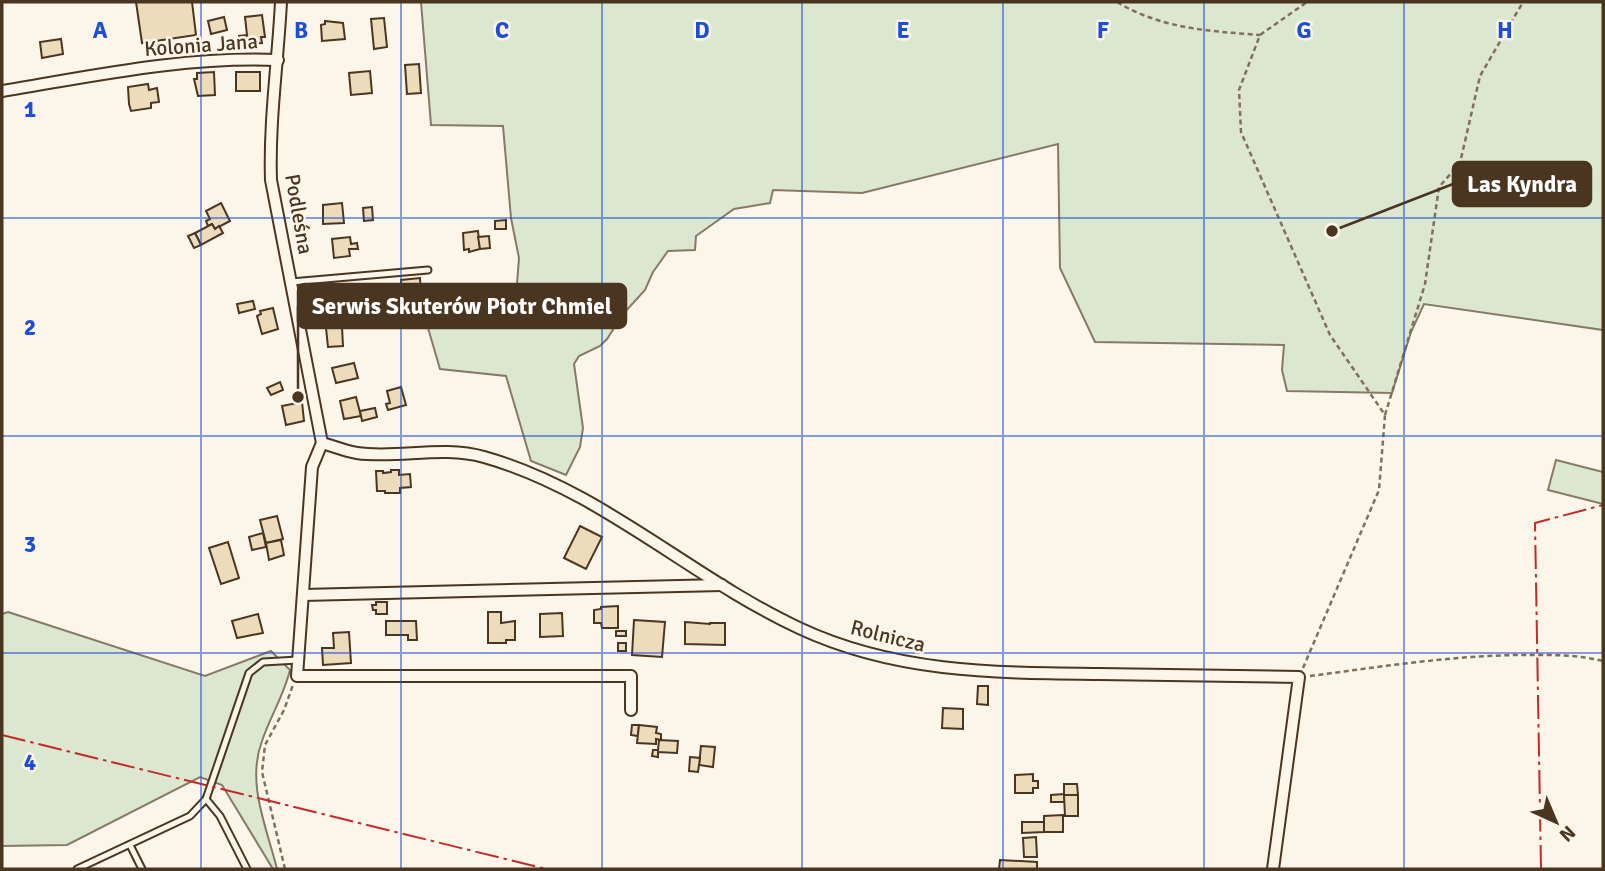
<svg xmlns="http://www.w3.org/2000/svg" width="1605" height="871" font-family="Signika,sans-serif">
<rect width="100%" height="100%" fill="#fbf6e9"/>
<g fill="#dce7d0" stroke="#887966" stroke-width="2">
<path d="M421,2H1603V330L1424,304L1411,332L1392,393L1287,391L1282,370L1284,345L1095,342L1060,268L1058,144L862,193L773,190L770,203L734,209L696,236L695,250L668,251L653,272L645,290L623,314L607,339L600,346L579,356L574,364L583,428L580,447L566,475L531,461L506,376L440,369L421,304L516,296L519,258L511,218L503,126L431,125Z"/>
<path d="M1556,460L1603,472V504L1548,490Z"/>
<path d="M8,612L205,676L271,651L290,670C284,695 270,717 262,741C246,783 267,828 277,869H273L222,785L200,777L67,845L2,846V614Z"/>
</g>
<g fill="#ecdcbc" stroke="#4a3520" stroke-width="2">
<path d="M136,2H192L196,35L142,43Z"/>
<path d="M262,15L265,37H261L262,43L248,44L245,17Z"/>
<path d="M224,17L227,30L211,34L208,21Z"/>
<path d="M384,18L387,47L374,49L371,19Z"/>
<path d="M325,21L343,23L345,39L322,41L321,25L325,24Z"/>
<path d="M247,35L248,44L239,45V36Z"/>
<path d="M61,39L63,54L42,58L40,42Z"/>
<path d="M419,64L421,93L407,94L405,65Z"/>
<path d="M370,71L372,93L351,95L349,73Z"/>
<path d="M214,72L215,95L198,96L194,79H197V73Z"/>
<rect x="236" y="72" width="24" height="19"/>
<path d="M148,84L149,90L157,88L159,102L151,103V108L131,111L129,104L128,87Z"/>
<path d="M221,203L230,221L215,229L212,224L208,226L206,221L210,219L206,211Z"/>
<path d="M342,203L344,223L323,224V205Z"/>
<path d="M372,207L373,220L364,221L363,208Z"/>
<path d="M506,220V229H495V221Z"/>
<path d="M212,224L215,229L219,226L223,233L201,245L195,233Z"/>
<path d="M478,231L480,249L469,252V249L464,250L463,233Z"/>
<path d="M195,233L201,245L194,248L188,236Z"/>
<path d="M489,236L490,248L480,249L478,237Z"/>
<path d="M350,237L351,244L357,243L358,249H349L350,256L334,258L332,239Z"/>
<path d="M420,278L421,295L402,296L401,280Z"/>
<path d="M253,301L255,309L239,313L237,304Z"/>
<path d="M273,308L278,329L262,334L257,316L261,314L260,311Z"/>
<path d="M342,327L343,346L328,347L326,328Z"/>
<path d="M354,363L358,378L336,383L332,368Z"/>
<path d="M280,382L283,390L271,395L267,388Z"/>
<path d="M401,387L406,405L388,410L386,404L390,403L387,391Z"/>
<path d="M356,397L361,416L344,419L340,401Z"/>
<path d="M302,402L304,421L286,425L282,406Z"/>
<path d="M375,408L377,417L362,421L360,411Z"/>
<path d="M391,470H399V475L410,474L411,487L400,488V493H385V491H377L376,471H383V473L391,472Z"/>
<path d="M277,516L283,539L266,543L260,520Z"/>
<path d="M580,526L602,537L586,569L564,558Z"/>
<path d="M263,533L266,547L252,550L249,537Z"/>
<path d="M281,540L284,555L269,560L266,543Z"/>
<path d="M228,542L239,578L221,584L209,548Z"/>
<path d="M376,602H387V614H376V610H373L372,605H376Z"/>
<path d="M618,606V628H602L601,623H594V610L601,609V607Z"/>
<path d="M488,612H501V623L515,621V640H506V643H488Z"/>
<path d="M562,613L563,636L540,637V614Z"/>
<path d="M258,614L263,633L237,638L232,621Z"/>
<path d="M634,620L665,622L662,657L632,655Z"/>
<path d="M386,621H416L417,640H408V635H386Z"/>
<path d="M685,622L710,624V623H725V645L685,644Z"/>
<rect x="616" y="631" width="10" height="5"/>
<path d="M349,632L351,663L323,665L322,648H334L333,633Z"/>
<rect x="618" y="643" width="8" height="8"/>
<path d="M978,686H988V705L977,704Z"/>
<path d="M943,708L963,709V729L942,728Z"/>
<path d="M632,725H639L638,736L631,735Z"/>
<path d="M639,725L657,727L656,733L661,734V740L656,739V744L637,743Z"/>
<path d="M659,740L678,741L677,753L658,752V757L652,756L653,750H658Z"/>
<path d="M701,746L715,747L713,767L699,765Z"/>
<path d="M690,757L700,758L698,772L689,771Z"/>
<path d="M1033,774V781H1038V788H1033V793H1015V775Z"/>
<path d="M1064,784H1077L1078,795H1064Z"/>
<path d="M1064,794L1065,802H1051V795Z"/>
<path d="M1064,795H1078V816H1065Z"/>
<path d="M1063,815V832H1044V816Z"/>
<path d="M1022,822H1044V832L1022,833Z"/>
<path d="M1036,837L1037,857H1024L1023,838Z"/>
<path d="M1000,860L1037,862V869H999Z"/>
</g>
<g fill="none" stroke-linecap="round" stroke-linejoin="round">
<g stroke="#4a3520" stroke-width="9">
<g id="service">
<path d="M291,282L428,270"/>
<path d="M206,799L220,816L247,869"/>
<path d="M130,845L142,869"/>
<path d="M77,869L190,816L206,799L249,673L263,662L298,660"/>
</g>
</g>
<g stroke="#4a3520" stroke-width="14">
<g id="minor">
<path d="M281,2C278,61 269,121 271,180L322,443L312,467L297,676H631V710"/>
<path d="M2,91C93,76 186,56 278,60"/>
<path d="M322,443C333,446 345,451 357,453C398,459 442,445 484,457C601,490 690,577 799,628C895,673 995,673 1099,674C1166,675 1233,676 1299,677L1273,869"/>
<path d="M303,595L722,585"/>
</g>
</g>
<g stroke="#7f6f5c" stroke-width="2.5" stroke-dasharray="5 3.5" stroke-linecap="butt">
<path d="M1117,2C1162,29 1209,31 1260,35"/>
<path d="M1385,415L1425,284L1439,187L1460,163L1480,76L1523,2"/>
<path d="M1303,668L1379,490L1385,415L1330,335L1241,132L1239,90L1260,35L1307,2"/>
<path d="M1310,676C1379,667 1448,656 1518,655C1546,655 1575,654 1603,661"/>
<path d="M285,869L262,772L265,745L284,710L293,685"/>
</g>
<use href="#service" stroke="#fbf6e9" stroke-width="5"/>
<use href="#minor" stroke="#fbf6e9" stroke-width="10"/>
<g stroke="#c62828" stroke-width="2" stroke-dasharray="24 5 3.5 5" stroke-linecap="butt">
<path d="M2,735L546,869"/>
<path d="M1541,869L1535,523L1603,505"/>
</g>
</g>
<path fill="none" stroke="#1d4ed8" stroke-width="2" stroke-opacity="0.55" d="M201,2V869M401,2V869M602,2V869M802,2V869M1003,2V869M1204,2V869M1404,2V869M2,218H1603M2,436H1603M2,653H1603"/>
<g text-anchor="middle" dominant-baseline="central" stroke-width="5" stroke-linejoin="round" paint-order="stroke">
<g font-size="21" fill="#4a3520" stroke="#fbf6e9">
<text transform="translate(201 45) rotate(-4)">Kolonia Jana</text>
<text transform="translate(299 214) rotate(80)">Podleśna</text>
<text transform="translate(888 636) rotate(14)">Rolnicza</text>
</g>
</g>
<g font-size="23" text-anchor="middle" font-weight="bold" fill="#1d4ed8" stroke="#fbf6e9" stroke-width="5" stroke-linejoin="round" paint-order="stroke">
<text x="100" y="38">A</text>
<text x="301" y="38">B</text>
<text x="502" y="38">C</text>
<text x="702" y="38">D</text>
<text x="903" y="38">E</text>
<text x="1103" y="38">F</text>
<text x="1304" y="38">G</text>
<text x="1505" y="38">H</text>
<text x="30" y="117">1</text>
<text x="30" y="335">2</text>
<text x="30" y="552">3</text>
<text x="30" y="770">4</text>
</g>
<path fill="none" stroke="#4a3520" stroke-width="2.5" d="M1332 231L1453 184M298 397L298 306"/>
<g fill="#4a3520" stroke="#fbf6e9" stroke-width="2.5">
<circle cx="1332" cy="231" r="7"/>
<circle cx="298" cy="397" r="7"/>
</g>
<g fill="#4a3520" stroke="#4a3520" stroke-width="2.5">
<rect x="1453" y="162" width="138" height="44" rx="7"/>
<rect x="298" y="284" width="328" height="44" rx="7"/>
</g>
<g font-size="23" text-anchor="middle" font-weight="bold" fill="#fff">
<text x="1522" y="192">Las Kyndra</text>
<text x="462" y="314">Serwis Skuterów Piotr Chmiel</text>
</g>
<rect width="1605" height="871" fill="none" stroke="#4a3520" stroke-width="7"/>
<g transform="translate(1556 822) rotate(136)" stroke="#fbf6e9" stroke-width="5" paint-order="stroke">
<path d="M0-5L12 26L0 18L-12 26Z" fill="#4a3520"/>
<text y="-10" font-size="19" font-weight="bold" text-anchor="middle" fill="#4a3520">N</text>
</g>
</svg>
